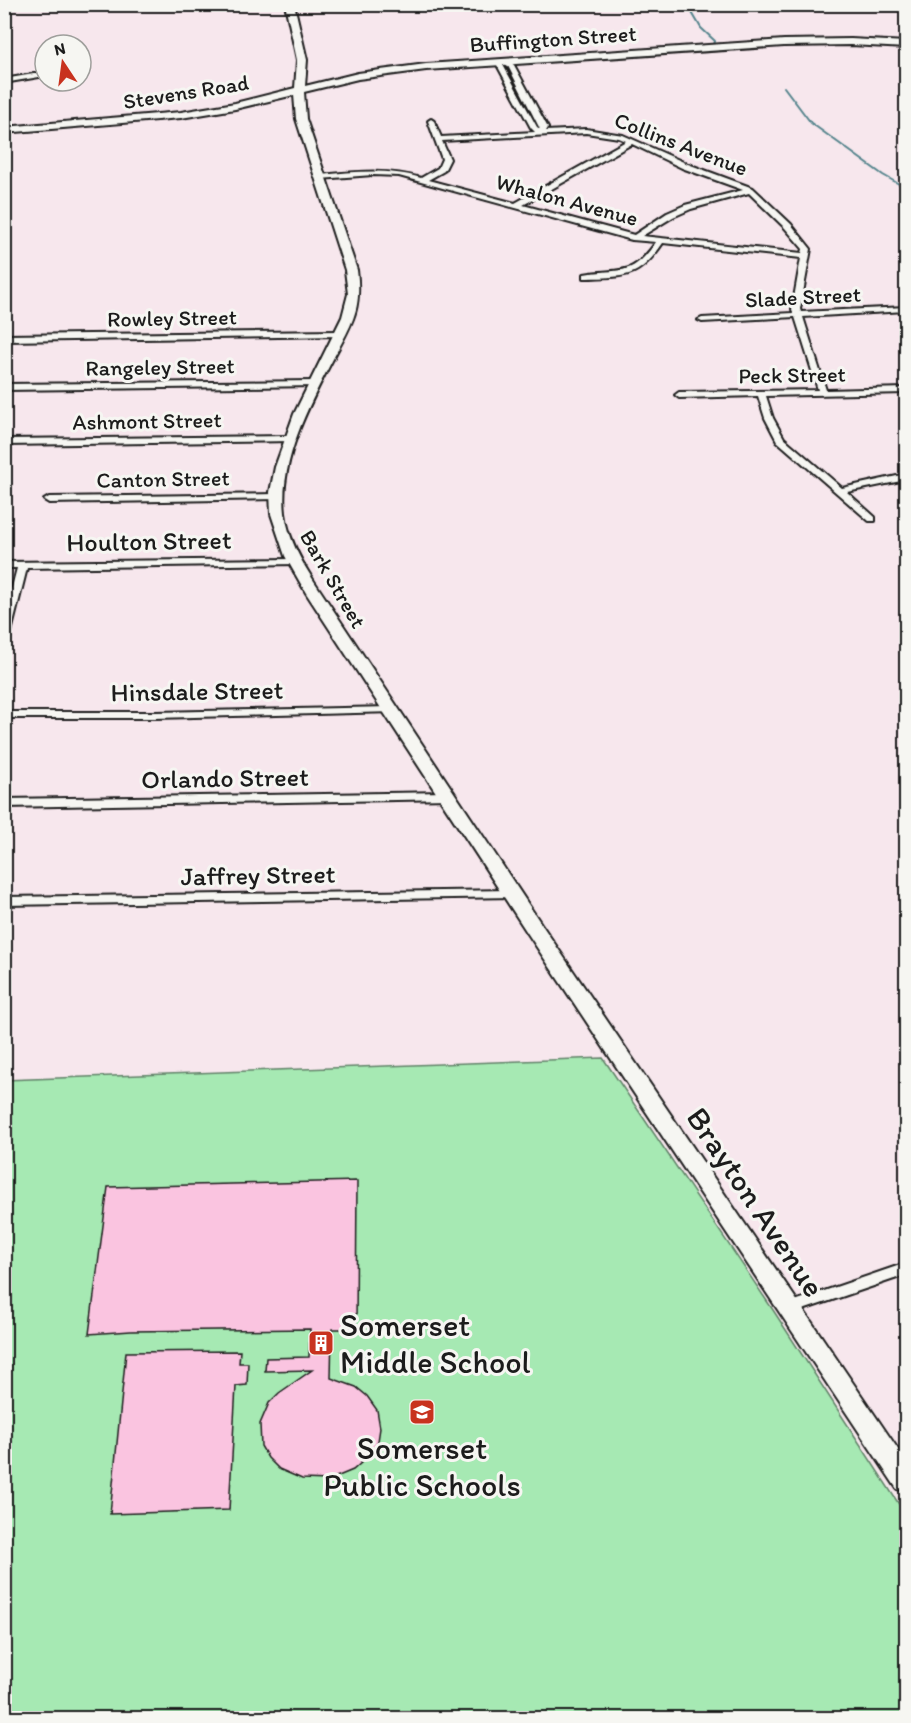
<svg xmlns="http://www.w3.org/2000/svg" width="911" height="1723" font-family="Itim,sans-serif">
<rect width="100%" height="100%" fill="#f7e7ed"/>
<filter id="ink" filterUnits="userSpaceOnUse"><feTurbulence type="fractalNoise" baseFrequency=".0167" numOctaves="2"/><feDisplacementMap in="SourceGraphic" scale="12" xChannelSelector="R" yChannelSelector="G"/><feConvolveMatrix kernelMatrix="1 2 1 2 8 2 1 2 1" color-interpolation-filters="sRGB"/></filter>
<g filter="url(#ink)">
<path fill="#a6e9b3" stroke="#618268" stroke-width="1.5" d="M603,1058L773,1310L906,1515V1718H5L4,1080Z"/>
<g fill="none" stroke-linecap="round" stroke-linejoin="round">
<g stroke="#54848c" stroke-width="2">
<path d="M687,4L701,28L715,41L714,45"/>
<path d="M784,87L811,123L883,175L906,188"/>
</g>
</g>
<g fill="#fac4e0" stroke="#1c1c1c" stroke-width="1.5">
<path d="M357,1181L356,1329H332L331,1378L356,1387L367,1396L377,1410L380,1428L378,1441L371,1454L353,1470L329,1480L302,1479L279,1469L268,1458L261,1446L260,1424L269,1403L279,1393L312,1370L265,1371L266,1358L309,1357L310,1329L131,1331L89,1334L108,1187Z"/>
<path d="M240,1351L239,1363H248L247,1385L236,1386L229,1510L110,1514L126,1352Z"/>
</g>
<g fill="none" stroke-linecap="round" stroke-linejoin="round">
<g stroke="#1c1c1c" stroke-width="4">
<g id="street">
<path d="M504,59L514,65L548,128L546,131L586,129L623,135L688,164L753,188L791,224L811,249L800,309L801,312L906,307V311L803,317L826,390L906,388V393L766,396L773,418L784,438L842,488L906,474V480L847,492L875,517V521H869L777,441L765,418L758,396L679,398L675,395L679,392L818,390L795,317L702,322L698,320L702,318L793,313L792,309L801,258L663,243C639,278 627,277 587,278H584V274C622,268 631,278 656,242L632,240L399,176L373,175L320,179L316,177L320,175C355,172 387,168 421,178L438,168L442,159L428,121L431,119L434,121L441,137L535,132L531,128L497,65ZM505,64L508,66L540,129L537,127L503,65ZM586,133L619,138L626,141L515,203L428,180L444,171L450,159L442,141ZM632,144L682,168L743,190L685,205L667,213L634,235L523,205ZM749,193L785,228L803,249L802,253L642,236L673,217L691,209Z"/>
<path d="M45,72V76L4,83V79Z"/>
<path d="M340,331L343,332V336L4,341V335Z"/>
<path d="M315,381L319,384L318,386L4,390V384Z"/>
<path d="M290,436L295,439L293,441L4,445V439Z"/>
<path d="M277,494L282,497L280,499L49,503L44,500L49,497Z"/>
<path d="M294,559L299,562L298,564L27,568L9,640L4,643V618L17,568H4V562Z"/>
<path d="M391,707L396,710L395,712L155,718H4V712H155Z"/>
<path d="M447,792L451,793L453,796L451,799L4,807V799Z"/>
<path d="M512,890L516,891L518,894L516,897L4,905V897Z"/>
<path d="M906,1263V1275L791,1314L786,1312L783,1308L786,1304Z"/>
</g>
</g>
<g stroke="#1c1c1c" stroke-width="4">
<path id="secondary" d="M285,4H294L307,60L305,86L358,73L426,64L784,40L851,39L906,42V48L851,45L784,46L426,70L358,79L304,92L306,119L357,270C362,310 352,323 334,357C310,403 279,460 285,513C288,538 301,561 314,581L542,925L906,1461V1491L897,1489L528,934L306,593L285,556L271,514L270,492L275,467L294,414L342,317L348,294L345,270L296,119L294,95L235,109L181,118L4,133V127L181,112L235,103L295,88L297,60Z"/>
</g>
<use href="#street" fill="#f6f6f2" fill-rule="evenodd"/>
<use href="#secondary" fill="#f6f6f2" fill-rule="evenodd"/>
</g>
</g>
<defs>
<g id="building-square" transform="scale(1.35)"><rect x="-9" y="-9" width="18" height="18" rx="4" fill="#c8321e" stroke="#f6f6f2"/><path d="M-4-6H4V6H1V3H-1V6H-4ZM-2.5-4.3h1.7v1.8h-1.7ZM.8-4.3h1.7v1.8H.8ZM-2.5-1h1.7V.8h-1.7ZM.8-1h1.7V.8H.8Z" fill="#fff"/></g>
<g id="school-square" transform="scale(1.35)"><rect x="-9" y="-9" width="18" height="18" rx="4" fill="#c8321e" stroke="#f6f6f2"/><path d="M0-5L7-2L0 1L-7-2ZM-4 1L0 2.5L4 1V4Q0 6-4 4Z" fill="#fff"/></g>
</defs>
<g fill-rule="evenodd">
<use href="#building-square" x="321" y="1343"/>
<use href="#school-square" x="422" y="1412"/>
</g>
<g text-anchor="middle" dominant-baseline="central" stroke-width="6" stroke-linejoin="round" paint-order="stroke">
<g font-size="22" fill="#1c1c1c" stroke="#f6f6f2">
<text transform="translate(553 39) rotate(-4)">Buffington Street</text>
<text transform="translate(186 92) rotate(-9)">Stevens Road</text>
<text transform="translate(681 144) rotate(21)">Collins Avenue</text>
<text transform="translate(567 200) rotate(15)">Whalon Avenue</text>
<text transform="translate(803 297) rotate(-3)">Slade Street</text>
<text transform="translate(172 318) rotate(-1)">Rowley Street</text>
<text transform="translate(160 367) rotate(-1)">Rangeley Street</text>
<text transform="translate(792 375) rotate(-1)">Peck Street</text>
<text transform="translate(147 421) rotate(-1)">Ashmont Street</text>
<text transform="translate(163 479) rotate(-1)">Canton Street</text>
<text transform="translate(333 579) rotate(60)">Bark Street</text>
</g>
<g font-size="26" fill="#1c1c1c" stroke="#f6f6f2">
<text transform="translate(149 541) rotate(-1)">Houlton Street</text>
<text transform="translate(197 691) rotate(-1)">Hinsdale Street</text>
<text transform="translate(225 778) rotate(-1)">Orlando Street</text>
<text transform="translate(258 875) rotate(-1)">Jaffrey Street</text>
</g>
<g font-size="32" fill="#1c1c1c" stroke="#f6f6f2">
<text transform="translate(756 1202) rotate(56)">Brayton Avenue</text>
</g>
<g font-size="32" fill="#1c1c1c" stroke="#f6f6f2" text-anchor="start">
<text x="340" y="1325">Somerset<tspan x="340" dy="37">Middle School</tspan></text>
<text x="422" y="1448" text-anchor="middle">Somerset<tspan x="422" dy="37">Public Schools</tspan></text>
</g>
</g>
<rect width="911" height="1723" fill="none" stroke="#f6f6f2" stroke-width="24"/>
<rect x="12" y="12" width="887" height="1699" fill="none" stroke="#1c1c1c" stroke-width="2" filter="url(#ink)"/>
<g transform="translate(63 63) rotate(347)"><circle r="28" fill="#f6f6f2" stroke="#9f9f9c" stroke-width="1.5"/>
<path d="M0-4.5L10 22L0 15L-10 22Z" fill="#c8321e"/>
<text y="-9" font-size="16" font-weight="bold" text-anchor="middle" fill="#1c1c1c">N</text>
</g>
</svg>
